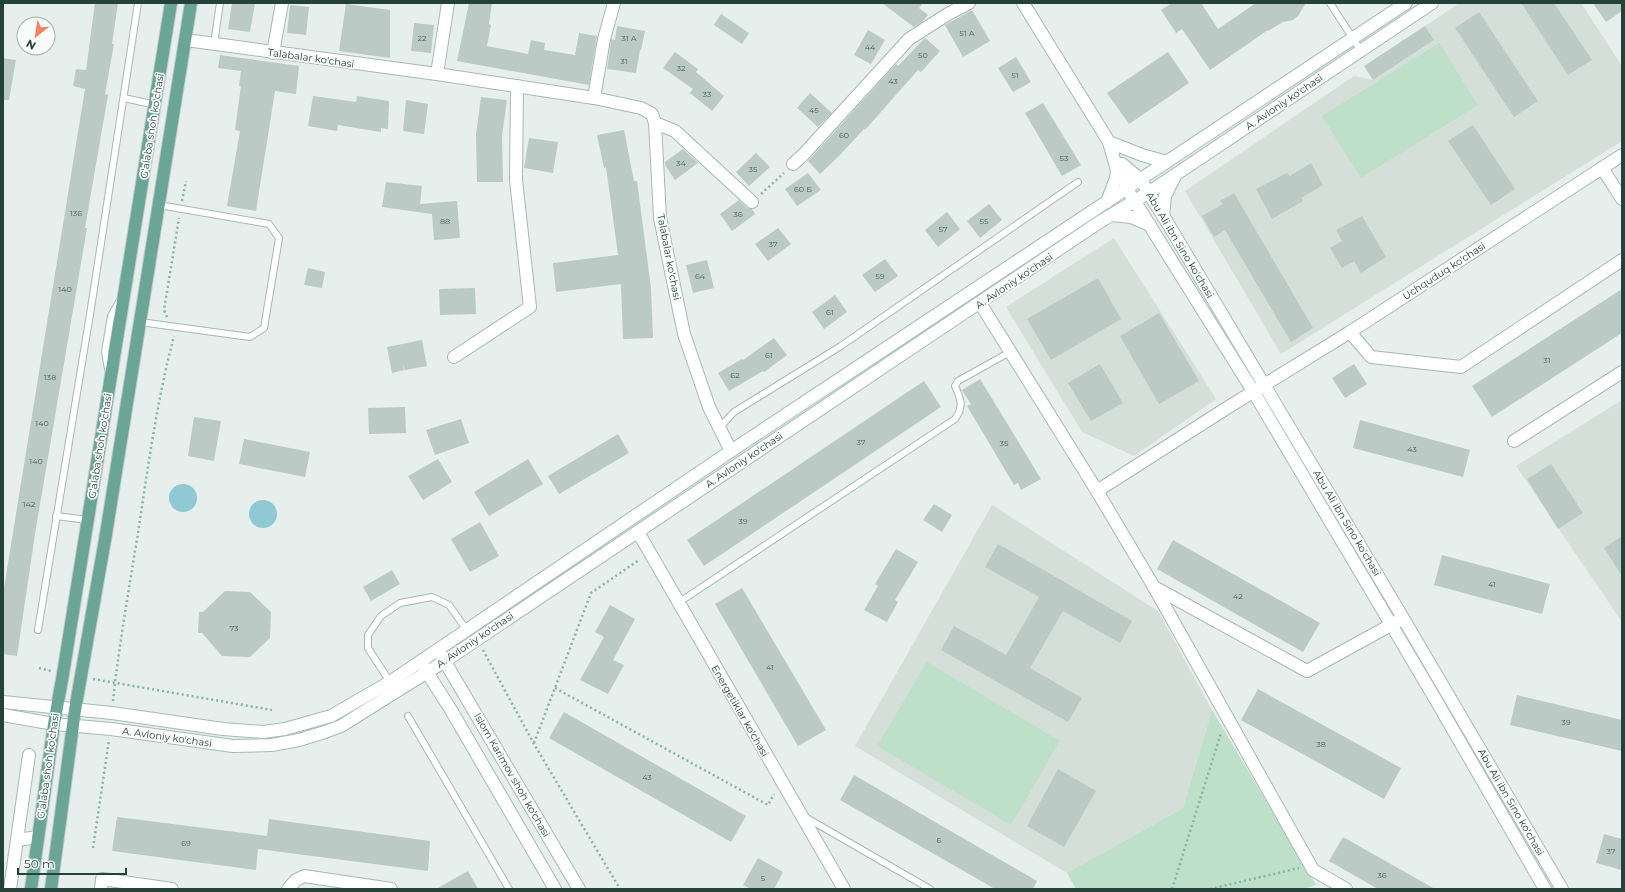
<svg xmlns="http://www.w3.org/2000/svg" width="1625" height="892" font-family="Montserrat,sans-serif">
<rect width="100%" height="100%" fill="#e6efeb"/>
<g fill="#d4dfda">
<path d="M1460,3H1581L1622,66V141L1281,354L1185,191L1354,76L1373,80L1434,40L1425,26Z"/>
<path d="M1114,238L1216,399L1134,456L1082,432L1006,307Z"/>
<path d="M1622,400V622L1516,466Z"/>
<path d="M992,505L1158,611L1212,710L1183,808L1067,873L855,746Z"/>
</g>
<g fill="#bfe0c8">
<path d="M1439,43L1478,105L1361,178L1322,116Z"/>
<path d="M927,662L1060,741L1011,825L877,746Z"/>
<path d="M1212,710L1316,885L1303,889H1076L1067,873L1183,808Z"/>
</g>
<g fill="#8ec9d4">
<circle cx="183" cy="498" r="14"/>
<circle cx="263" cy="514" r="14"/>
</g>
<g fill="#bbcac4">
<path d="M95,3H118L112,44H114L105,94L108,95L85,228H87L35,534L17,656L3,654V594L85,89L73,86L76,69L86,70Z"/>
<path d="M232,3H255L250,32L228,29Z"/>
<path d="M469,3H492L489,24L491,25L487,46L528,54L531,40L545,43L544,50L575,55L579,33L597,36L589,85L457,61Z"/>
<path d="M882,3H923L919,8L928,15L922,22L914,27Z"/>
<path d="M1172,3H1201L1218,29L1256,3H1306L1298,16L1293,20L1283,22L1268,31V30L1210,70L1182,29L1176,33L1161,10Z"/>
<path d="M1521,3H1554L1592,60L1568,75Z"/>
<path d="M1593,3H1622V11L1606,22Z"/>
<path d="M346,4L390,10V58L339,51Z"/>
<path d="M290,5L309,7L306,35L287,33Z"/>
<path d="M972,10L990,41L963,57L945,25Z"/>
<path d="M1479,12L1538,101L1514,117L1455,28Z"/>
<path d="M721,14L749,33L742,44L714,25Z"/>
<path d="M414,23L434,25L431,53L411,51Z"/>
<path d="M617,26L645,31L641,50H640L636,73L607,69L611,41L612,39L615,40Z"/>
<path d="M1425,26L1434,40L1373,80L1364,66Z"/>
<path d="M868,30L885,40L871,64L854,55Z"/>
<path d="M925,38L940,51L921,72L918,70L865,130L864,129L839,156L820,174L808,161L896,64L898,66Z"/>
<path d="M675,52L698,69L696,72L724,96L712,111L690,93L693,89L663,68Z"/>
<path d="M1168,52L1189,83L1129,124L1107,93Z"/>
<path d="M220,55L299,66L296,94L275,91L256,211L227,206L240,131L235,130L241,86H239L241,71L218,68Z"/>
<path d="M1016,57L1031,82L1013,92L998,68Z"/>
<path d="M3,58L16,60L9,100H3Z"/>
<path d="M810,93L832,113L818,127L797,108Z"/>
<path d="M313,96L356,102L357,96L389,101L388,129L381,128V132L338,125L337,131L308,126Z"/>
<path d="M481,97L507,100L502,136L503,182H477L476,134Z"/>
<path d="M406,100L428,104L424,134L403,131Z"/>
<path d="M1043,103L1081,165L1062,176L1025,113Z"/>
<path d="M1473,125L1515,189L1491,205L1448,141Z"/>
<path d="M624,130L634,181H637L651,288L653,338L623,339L621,284L556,292L553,263L618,255L606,167L604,168L597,135Z"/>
<path d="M529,138L558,142L553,173L524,168Z"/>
<path d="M683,149L698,163L675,180L665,165V162Z"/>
<path d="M756,153L770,167L749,186L736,172Z"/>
<path d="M1311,163L1323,185L1301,198L1303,201L1272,219L1256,189L1287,173L1290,176Z"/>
<path d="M808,173L821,190L797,206L785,189Z"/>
<path d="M386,182L422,186L420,204L457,201L460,238L434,240L432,214L382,207Z"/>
<path d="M1234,193L1313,328L1291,342L1225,230L1214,237L1202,216L1223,204L1220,201Z"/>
<path d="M739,200L747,208L752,209L755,214L732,231L720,214Z"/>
<path d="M989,204L1002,220L980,238L967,221Z"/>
<path d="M947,212L960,229L938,247L925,230Z"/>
<path d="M1362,216L1386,257L1361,273L1354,261L1342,268L1330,248L1342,241L1336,230Z"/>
<path d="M778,228L791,244L768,261L755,244Z"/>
<path d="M885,259L898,276L875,292L862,275Z"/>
<path d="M707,260L714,288L693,293L686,265Z"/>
<path d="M308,268L325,272L322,288L304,285Z"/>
<path d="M1098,278L1121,319L1051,360L1027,319Z"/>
<path d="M475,288L476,314L440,315L439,289Z"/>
<path d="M1622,289V333L1492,417L1472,386Z"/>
<path d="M835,295L847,312L824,329L812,312Z"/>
<path d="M1159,313L1199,381L1159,404L1120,336Z"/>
<path d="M774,338L787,355L764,372L763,371L729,391L718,373L742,359L743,360Z"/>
<path d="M422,340L427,366L405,370L403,364L404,370L392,373L387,347Z"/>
<path d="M1100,364L1123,403L1091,421L1068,383Z"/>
<path d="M1354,364L1367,384L1345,398L1332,378Z"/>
<path d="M980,379L1041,479L1021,490L1018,483L1014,485L967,406L971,404L962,390Z"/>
<path d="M924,381L941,407L704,566L687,540Z"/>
<path d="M405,407L406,433L369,434L368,408Z"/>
<path d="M194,417L221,421L214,461L188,456Z"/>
<path d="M461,419L469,443L435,455L426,430Z"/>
<path d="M1360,420L1470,450L1463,477L1353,448Z"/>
<path d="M618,434L629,453L559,494L548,476Z"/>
<path d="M244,439L310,452L305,477L239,464Z"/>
<path d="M438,459L452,482L423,500L408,476Z"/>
<path d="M528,459L543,484L489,516L474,492Z"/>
<path d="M1551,464L1583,513L1558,529L1527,479Z"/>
<path d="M934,504L952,515L942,532L923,520Z"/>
<path d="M480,522L499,556L470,572L451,539Z"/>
<path d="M1622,536V576L1604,548Z"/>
<path d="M1173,540L1320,623L1303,652L1157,569Z"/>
<path d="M998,544L1132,621L1120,643L1063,611L1030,668L1082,698L1068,722L941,650L954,626L1006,655L1039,597L985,567Z"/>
<path d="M896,549L918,562L895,600L898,602L887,622L864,610L878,586L875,584Z"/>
<path d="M1442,555L1550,584L1542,614L1434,585Z"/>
<path d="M392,570L400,584L371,601L363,587Z"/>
<path d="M742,588L826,730L798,746L715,604Z"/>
<path d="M225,591L250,592L271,612L270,638L250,657L222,656L202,633H198L199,612H203Z"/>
<path d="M610,605L635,619L613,660L624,665L608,694L580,680L604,637L595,632Z"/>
<path d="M1258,689L1401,768L1384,799L1241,720Z"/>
<path d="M1517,695L1622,720V751L1510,725Z"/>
<path d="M564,712L746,816L731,842L549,738Z"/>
<path d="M1058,769L1096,791L1064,847L1027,826Z"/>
<path d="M854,775L1037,881L1033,889H995L840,800Z"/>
<path d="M117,817L267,836L269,819L430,841L428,871L258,849L256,870L112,851Z"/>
<path d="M1604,834L1622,839V870L1596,863Z"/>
<path d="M1343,837L1435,889H1378L1329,861Z"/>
<path d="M758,858L783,872L774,889H751L743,885Z"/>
<path d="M468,871L478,889H436Z"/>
</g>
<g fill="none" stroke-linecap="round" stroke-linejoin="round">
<g stroke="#a8b8b2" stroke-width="8">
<g id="lane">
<path d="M1330,3L1361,51"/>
<path d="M214,44L220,3"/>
<path d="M124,98L156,105"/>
<path d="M140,322L250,337L264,328L279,238L269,224L159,205"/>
<path d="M108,369L105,352L111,316L120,300"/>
<path d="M719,428L734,412L841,346L1078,182"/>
<path d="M56,516L88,520"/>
<path d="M678,603L955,419C964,406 961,400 955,386L958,381L1010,352"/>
<path d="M38,630L91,308L138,3"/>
<path d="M390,682L368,648V635L381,616L400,603L432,597L449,605L466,629"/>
<path d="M408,716L509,889"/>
<path d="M805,817L930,889"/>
</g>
</g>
<g stroke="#a8b8b2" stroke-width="14">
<g id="street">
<path d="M1023,3L1114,150"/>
<path d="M186,40L437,74L594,98L641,108L652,114L655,123L660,218L684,334L709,407L731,451"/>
<path d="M273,53L282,3"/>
<path d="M437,74L448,3"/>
<path d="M594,98L604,39L614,3"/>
<path d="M655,123L675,131L752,202"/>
<path d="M793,164L803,155L909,39L948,14L969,3"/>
<path d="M1602,168L1622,199"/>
<path d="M980,303L1097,491L1154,587L1313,870L1346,889"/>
<path d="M1350,332L1371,357L1461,367L1622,260"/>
<path d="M454,357L530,307L516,180L517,86"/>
<path d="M1514,441L1622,372"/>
<path d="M1097,491L1230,406L1350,332L1622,155"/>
<path d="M638,532L844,889"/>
<path d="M1154,587L1307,671L1400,620"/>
<path d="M17,840L38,837"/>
<path d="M10,889L29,755"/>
<path d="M101,889L102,879L172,889"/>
<path d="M288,889L296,880L304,876L391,889"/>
</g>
</g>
<g stroke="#a4bbb3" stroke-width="14">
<g id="secondary">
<path d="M1122,164L1140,179L1167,222L1403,618L1562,889"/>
<path d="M1122,164L1127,189L1253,391L1437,702L1545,889"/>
<path d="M1107,202L1116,178L1117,170L1109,142L1142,155L1167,162"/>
<path d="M1112,215L1131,217L1150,225"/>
<path d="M1163,216L1165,196L1175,176"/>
<path d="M441,655L579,889"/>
<path d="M423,666L451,710L555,889"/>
<path d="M3,702L112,713L223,729L263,732L285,729L331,716L390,682L731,451L1406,3"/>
<path d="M3,715L54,724L111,729L233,746L272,745L299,740L325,732L341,726L445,661L1098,223L1148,193L1432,3"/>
</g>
</g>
<g stroke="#c2cac8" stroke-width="14">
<g id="primary">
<path d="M31,889L54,724L63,674L171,3"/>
<path d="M51,889L75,710L106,534L191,3"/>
</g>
</g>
<g stroke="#86b3a5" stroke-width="2.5" stroke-dasharray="2 3" stroke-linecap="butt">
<path d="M761,194L784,173"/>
<path d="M182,201L186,181"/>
<path d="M167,317L164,310L179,218"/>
<path d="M483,650L534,744L620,889"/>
<path d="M39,668L51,671"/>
<path d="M93,679L272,710"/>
<path d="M555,688L768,805L774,794"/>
<path d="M113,701C119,645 129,589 138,533C148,467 157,400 174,336"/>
<path d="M534,743L591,593L639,560"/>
<path d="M93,848L109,740"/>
<path d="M1172,889L1221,733"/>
<path d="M1210,889L1299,868"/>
</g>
<use href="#lane" stroke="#fff" stroke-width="6"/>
<use href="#street" stroke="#fff" stroke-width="12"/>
<use href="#secondary" stroke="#fff" stroke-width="12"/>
<use href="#primary" stroke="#6aa596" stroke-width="12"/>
</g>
<g text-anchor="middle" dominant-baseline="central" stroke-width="3.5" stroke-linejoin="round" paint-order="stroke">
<g font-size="8" fill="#4a645c">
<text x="967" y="33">51 А</text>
<text x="422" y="38">22</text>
<text x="629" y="38">31 А</text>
<text x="870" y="47">44</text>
<text x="923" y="55">50</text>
<text x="624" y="61">31</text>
<text x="681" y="68">32</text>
<text x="1015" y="75">51</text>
<text x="893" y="81">43</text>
<text x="707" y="94">33</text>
<text x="814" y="110">45</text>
<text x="844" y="135">60</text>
<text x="1064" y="158">53</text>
<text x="681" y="163">34</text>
<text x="753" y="169">35</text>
<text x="803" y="189">60 Б</text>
<text x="76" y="213">136</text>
<text x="738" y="214">36</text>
<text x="445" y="221">88</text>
<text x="984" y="221">55</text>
<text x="943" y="229">57</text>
<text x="773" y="244">37</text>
<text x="700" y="276">64</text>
<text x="880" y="276">59</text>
<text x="65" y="289">140</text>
<text x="830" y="312">61</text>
<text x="769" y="355">61</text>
<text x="1547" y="360">31</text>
<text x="735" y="375">62</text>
<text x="50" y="377">138</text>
<text x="42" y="423">140</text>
<text x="861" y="442">37</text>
<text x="1004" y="443">35</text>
<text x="1412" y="449">43</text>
<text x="36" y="461">140</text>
<text x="29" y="504">142</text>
<text x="743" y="521">39</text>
<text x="1492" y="584">41</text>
<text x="1238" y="596">42</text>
<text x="234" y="628">73</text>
<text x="770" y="667">41</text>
<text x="1566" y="722">39</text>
<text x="1321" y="744">38</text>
<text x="647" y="777">43</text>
<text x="939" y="840">6</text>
<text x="186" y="843">69</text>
<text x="1611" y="851">37</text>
<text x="1382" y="875">36</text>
<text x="763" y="878">5</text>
</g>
<g font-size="10" fill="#24423a" stroke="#f7fbf9">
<text transform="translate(311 58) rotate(8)">Talabalar ko'chasi</text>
<text transform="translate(1284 102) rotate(-34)">A. Avloniy ko'chasi</text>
<text transform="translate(152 126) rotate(-81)">G'alaba shoh ko'chasi</text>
<text transform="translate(1180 245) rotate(59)">Abu Ali ibn Sino ko'chasi</text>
<text transform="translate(669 257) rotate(79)">Talabalar ko'chasi</text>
<text transform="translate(1444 271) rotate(-33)">Uchquduq ko'chasi</text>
<text transform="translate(1014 281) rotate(-34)">A. Avloniy ko'chasi</text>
<text transform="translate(100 446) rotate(-81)">G'alaba shoh ko'chasi</text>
<text transform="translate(744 460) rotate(-34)">A. Avloniy ko'chasi</text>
<text transform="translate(1347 523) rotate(59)">Abu Ali ibn Sino ko'chasi</text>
<text transform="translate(475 640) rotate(-34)">A. Avloniy ko'chasi</text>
<text transform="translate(740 711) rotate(60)">Energetiklar ko'chasi</text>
<text transform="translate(167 737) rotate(8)">A. Avloniy ko'chasi</text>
<text transform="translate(48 766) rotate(-82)">G'alaba shoh ko'chasi</text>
<text transform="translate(512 775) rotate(60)">Islom Karimov shoh ko'chasi</text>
<text transform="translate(1511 802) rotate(60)">Abu Ali ibn Sino ko'chasi</text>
</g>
</g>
<rect width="1625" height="892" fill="none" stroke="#24423a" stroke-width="8"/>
<g transform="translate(36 36) rotate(210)"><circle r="19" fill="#f7fbf9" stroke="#a3b1ad"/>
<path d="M0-3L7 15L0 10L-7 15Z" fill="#f4845f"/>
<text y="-6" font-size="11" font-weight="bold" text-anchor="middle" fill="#24423a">N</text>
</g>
<path d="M18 868v6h108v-6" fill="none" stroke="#24423a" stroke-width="2"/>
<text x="24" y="868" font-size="12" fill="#24423a" stroke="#f7fbf9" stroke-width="3" paint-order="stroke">50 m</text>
</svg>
